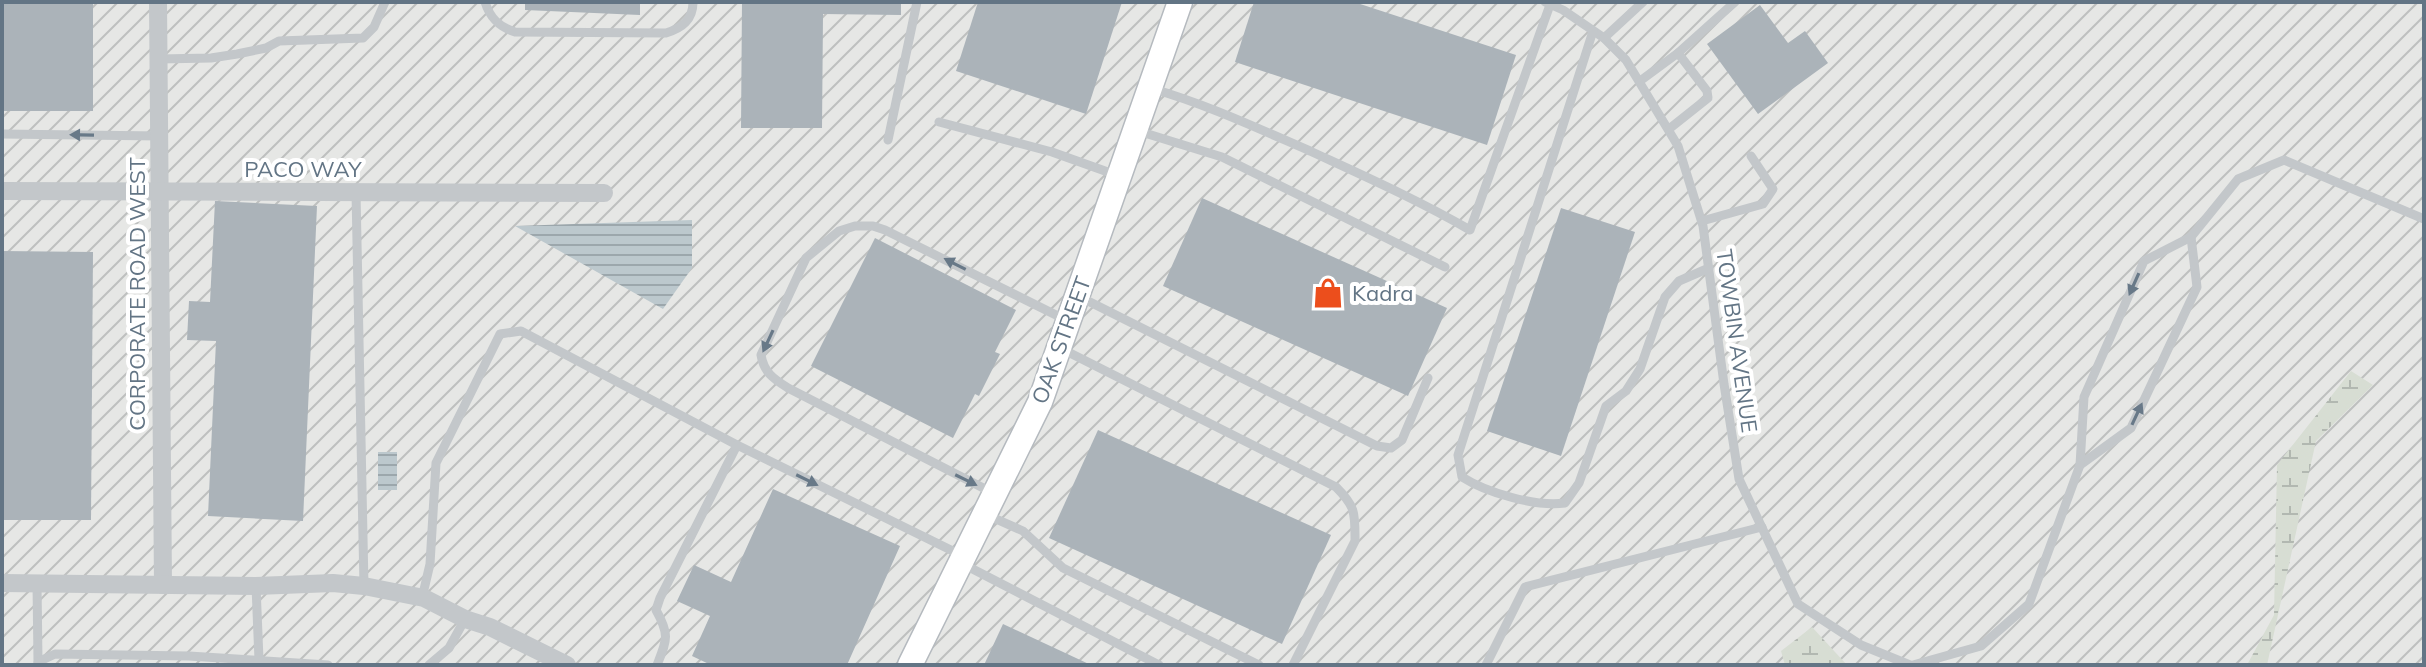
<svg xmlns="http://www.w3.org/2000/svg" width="2426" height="667" font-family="Mulish,sans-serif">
<defs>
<pattern id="industrial-furrows" width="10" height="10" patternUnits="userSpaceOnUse" patternTransform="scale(2)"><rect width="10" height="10" fill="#e6e7e5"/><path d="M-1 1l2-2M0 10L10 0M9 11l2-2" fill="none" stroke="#bec0bf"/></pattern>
<pattern id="wetland-marsh" width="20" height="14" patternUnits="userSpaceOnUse" patternTransform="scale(2)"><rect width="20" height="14" fill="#d7ddd3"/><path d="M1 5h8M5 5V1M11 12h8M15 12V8" fill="none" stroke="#b2b8b1"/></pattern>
<pattern id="water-rules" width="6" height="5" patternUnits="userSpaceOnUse" patternTransform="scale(2)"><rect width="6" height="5" fill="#bcc8cd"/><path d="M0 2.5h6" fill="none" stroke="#9ca7ac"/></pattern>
</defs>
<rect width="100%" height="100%" fill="#f6f6f2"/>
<rect fill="url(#industrial-furrows)" x="2" y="2" width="2422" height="663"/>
<g fill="url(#wetland-marsh)">
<path d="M2351,371L2373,385L2316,441L2267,665H2247L2274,615L2277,465Z"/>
<path d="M1812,627L1847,665H1785L1781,651Z"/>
</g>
<g fill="url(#water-rules)">
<path d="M692,220V268L663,309L515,226Z"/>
<rect x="378" y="452" width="19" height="38"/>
</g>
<g fill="#abb3b9">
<rect x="2" y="2" width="91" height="109"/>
<path d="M525,2H640V15L525,10Z"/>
<path d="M742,2H901V15L823,14L822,128H741Z"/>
<path d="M978,2H1122L1086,114L956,71Z"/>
<path d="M1254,2H1354L1516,55L1487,145L1235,62Z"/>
<path d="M1760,5L1788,43L1805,31L1828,63L1758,114L1707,44Z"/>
<path d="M1202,198L1447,308L1408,396L1163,286Z"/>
<path d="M215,201L317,206L303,521L208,516L216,341L187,340L189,301L210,302Z"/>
<path d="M1561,208L1635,232L1561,456L1487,431Z"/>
<path d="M875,238L1016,310L995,352L1000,354L979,396L975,394L953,438L811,366Z"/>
<path d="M2,251L93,252L91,520H2Z"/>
<path d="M1098,430L1331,535L1282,644L1049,538Z"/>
<path d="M773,489L900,546L847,665H711L692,656L710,616L677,601L694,565L731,582Z"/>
<path d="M1003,624L1091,665H984Z"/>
</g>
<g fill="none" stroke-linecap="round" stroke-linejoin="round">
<g stroke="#b5babf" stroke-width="27">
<path id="secondary" d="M910,665L1040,402L1180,2"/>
</g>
<g stroke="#c3c7ca" stroke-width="9">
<path d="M485,2C490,18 499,27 515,32L666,33C682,28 693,20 693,2"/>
<path d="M1545,2L1563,10L1604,38L1626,60L1678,146L1703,226L1724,384L1739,479L1798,604L1861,645L1910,665"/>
<path d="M1593,31L1458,455L1462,477C1487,493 1536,507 1565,503L1579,483L1606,406L1626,391L1640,369L1665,297L1679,281L1709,268"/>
<path d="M1604,38L1643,2"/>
<path d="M159,59L211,58L237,54L266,48L279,41L363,38L374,27L385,2"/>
<path d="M1640,81L1678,53L1735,2"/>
<path d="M1150,88C1206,104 1257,128 1310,151C1364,176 1418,200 1470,230L1551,2"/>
<path d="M939,122L1052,152L1119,176"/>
<path d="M1669,129L1708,98L1707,91L1678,53"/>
<path d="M1135,130L1222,157L1445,267"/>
<path d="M2,134L160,136"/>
<path d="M888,140L917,2"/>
<path d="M356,193L364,586"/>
<path d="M1702,221L1763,204L1773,189L1751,156"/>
<path d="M1080,297L1377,446L1391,448L1402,440L1428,378"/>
<path d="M1062,349L1336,487C1356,507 1355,513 1355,541L1293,665"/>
<path d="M2080,465L2131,428L2197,287L2191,237"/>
<path d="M993,493L788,388C774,379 764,373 761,355L806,258L839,231L855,226H873L885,230L1068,321"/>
<path d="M987,515L1023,531L1063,568L1259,665"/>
<path d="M961,563L1159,665"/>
<path d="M37,583L38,662"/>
<path d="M256,586L259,660"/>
<path d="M422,598L430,564L436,463L500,334L521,331L737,445L963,556"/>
<path d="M38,665V662L55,654L189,656L328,665"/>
<path d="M429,665L449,648L465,619"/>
<path d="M657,665C667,640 670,635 656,610L660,598L737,445"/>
<path d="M1486,665L1525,587L1762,527"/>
<path d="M1913,665L1981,646L2029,604L2080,465L2084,397L2144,261L2191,237L2238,179L2284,160L2424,219"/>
</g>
<g stroke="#c3c7ca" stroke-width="18">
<path d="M158,2L163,585"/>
<path d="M2,191L604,193"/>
<path d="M2,583L256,586L333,583L364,586L424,598L465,619L490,627L567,665"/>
</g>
<use href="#secondary" stroke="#fff" stroke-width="24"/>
</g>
<defs><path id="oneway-solid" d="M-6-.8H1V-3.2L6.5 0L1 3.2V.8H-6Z" transform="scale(2)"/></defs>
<g fill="#687988">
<use href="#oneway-solid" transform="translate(82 135) rotate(-179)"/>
<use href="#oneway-solid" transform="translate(955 264) rotate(-153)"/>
<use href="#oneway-solid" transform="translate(2134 284) rotate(114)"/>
<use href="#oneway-solid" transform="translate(768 341) rotate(115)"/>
<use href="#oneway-solid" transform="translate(2137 414) rotate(-65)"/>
<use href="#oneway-solid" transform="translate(807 480) rotate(26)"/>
<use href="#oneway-solid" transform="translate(966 480) rotate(26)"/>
</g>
<defs>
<g id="shop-bare" transform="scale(2.4)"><path d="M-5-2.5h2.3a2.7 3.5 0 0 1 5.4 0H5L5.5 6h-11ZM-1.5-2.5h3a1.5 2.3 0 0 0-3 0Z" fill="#ec4e1c" stroke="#fff" stroke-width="2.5" paint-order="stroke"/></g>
</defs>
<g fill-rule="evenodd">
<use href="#shop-bare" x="1328" y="293"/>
</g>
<g text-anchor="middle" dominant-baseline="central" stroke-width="8" stroke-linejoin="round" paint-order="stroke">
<g font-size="22" fill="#637585" stroke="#fff">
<text x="303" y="169">PACO WAY</text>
<text transform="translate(137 294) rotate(-90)">CORPORATE ROAD WEST</text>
<text transform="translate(1061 340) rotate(-70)">OAK STREET</text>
<text transform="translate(1737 341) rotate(82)">TOWBIN AVENUE</text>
</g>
<g font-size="22" fill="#637585" stroke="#fff" text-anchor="start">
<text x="1352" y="293">Kadra</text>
</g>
</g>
<rect width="2426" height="667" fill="none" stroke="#637585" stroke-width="8"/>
</svg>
